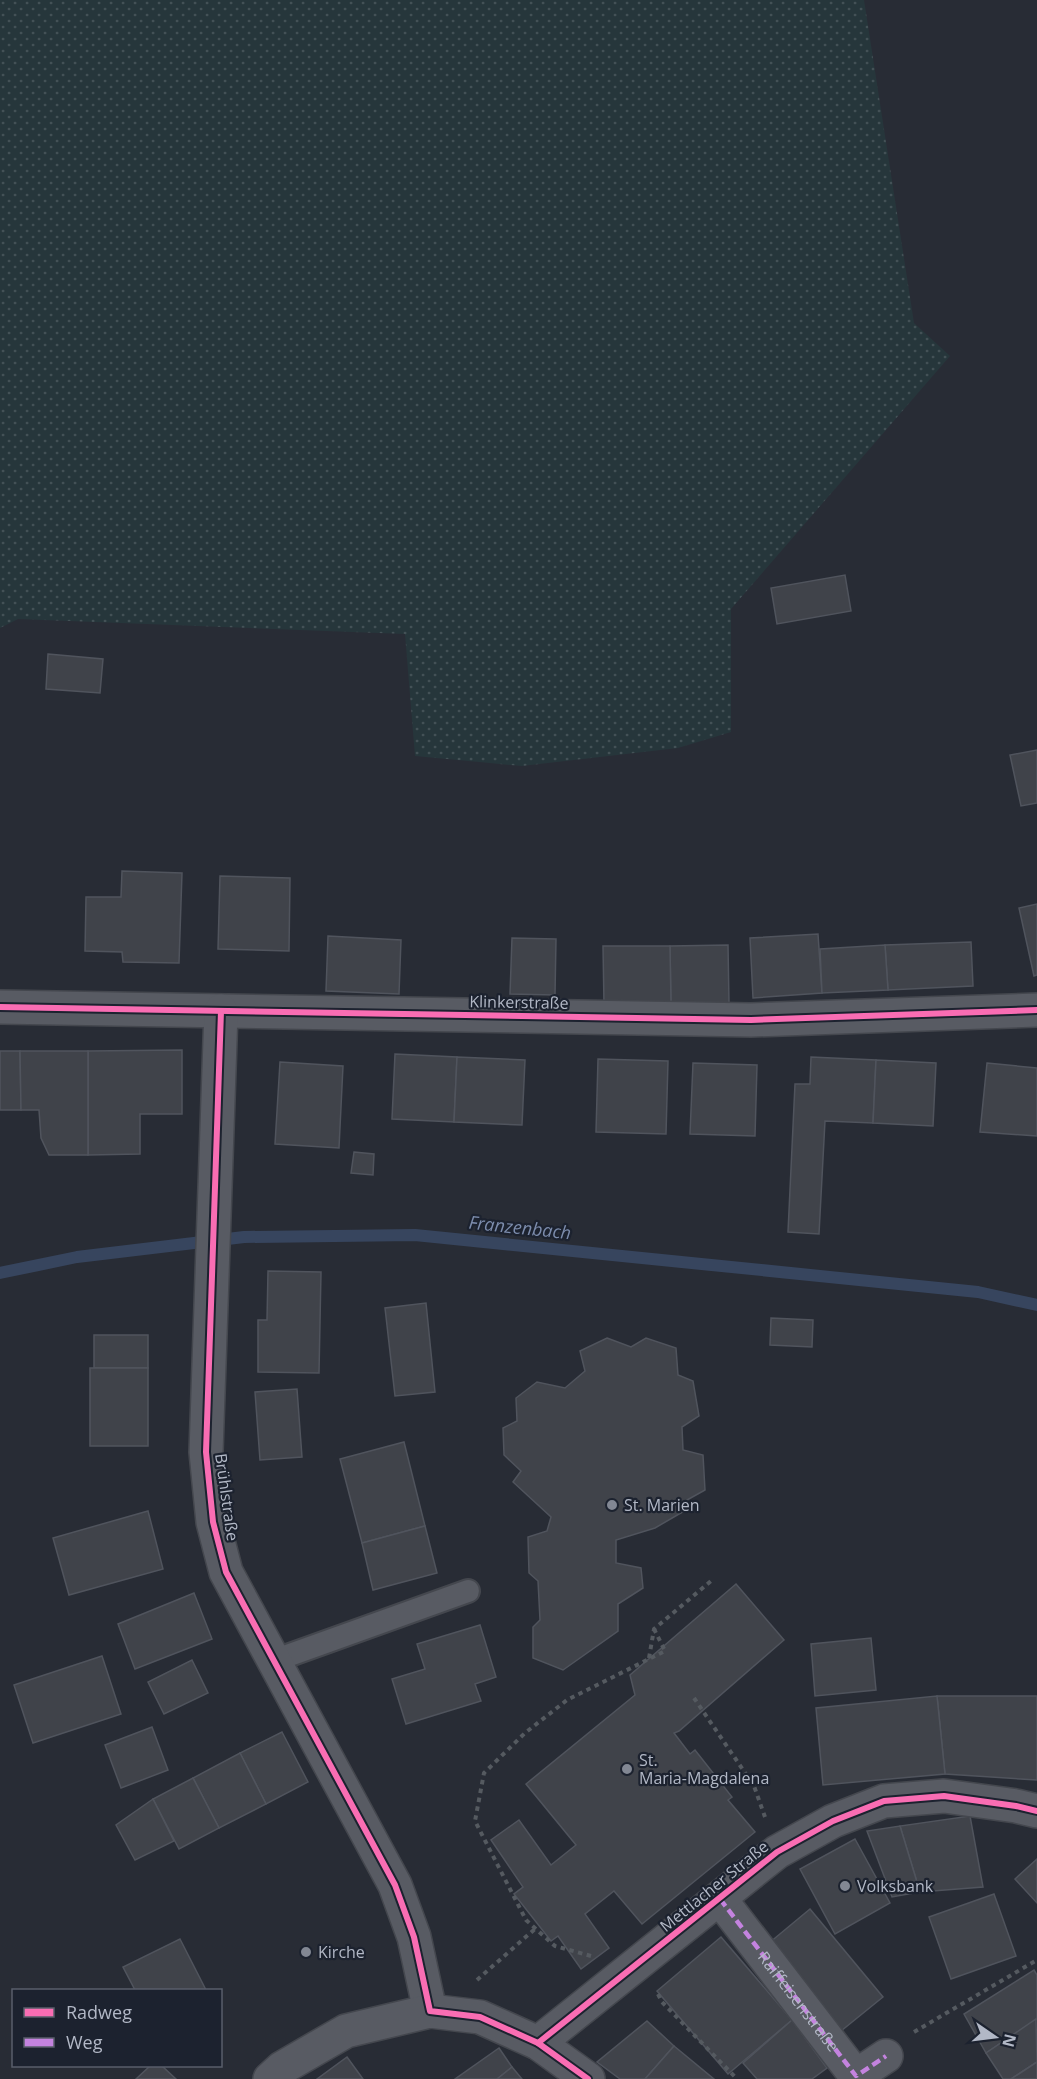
<svg xmlns="http://www.w3.org/2000/svg" width="1037" height="2079" font-family="'Open Sans',sans-serif">
<defs>
<pattern id="grass-dots" width="8" height="8" patternUnits="userSpaceOnUse" patternTransform="scale(1.5)"><rect width="8" height="8" fill="#26363b"/><path d="M2 2h.1M6 6h.1" fill="none" stroke="#435156" stroke-width="1.8" stroke-linecap="round"/></pattern>
</defs>
<rect width="100%" height="100%" fill="#282c35"/>
<path fill="url(#grass-dots)" d="M0,0H864L914,323L950,356L731,609V732L678,748L522,766L415,756L405,634L18,619L0,628Z"/>
<g fill="none" stroke-linecap="round" stroke-linejoin="round">
<path stroke="#37455e" stroke-width="12" d="M0,1273L77,1257L244,1237L415,1235L978,1292L1037,1305"/>
</g>
<g fill="#40434a" stroke="#50545d" stroke-width="1.5">
<path d="M845,575L851,611L777,624L771,588Z"/>
<path d="M48,654L103,659L100,693L46,689Z"/>
<path d="M1037,750V803L1021,806L1010,755Z"/>
<path d="M122,871L182,873L179,963L123,962L122,952L85,951L86,897H121Z"/>
<path d="M220,876L290,878L289,951L218,949Z"/>
<path d="M1037,904V975L1034,976L1019,908Z"/>
<path d="M818,934L822,993L753,998L750,938Z"/>
<path d="M328,936L401,940L399,994L326,991Z"/>
<path d="M512,938L556,939L555,995L510,994Z"/>
<path d="M971,942L973,986L888,990L885,945Z"/>
<path d="M728,945L729,1003L671,1004L670,946Z"/>
<path d="M885,945L888,990L822,993L820,949Z"/>
<path d="M603,946H670L671,1004L604,1005Z"/>
<path d="M182,1050V1114H140V1154L88,1155V1051Z"/>
<path d="M0,1051H20L21,1110H0Z"/>
<path d="M20,1051H88V1155H49L41,1138L39,1110H21Z"/>
<path d="M395,1054L457,1057L454,1122L392,1119Z"/>
<path d="M457,1057L525,1060L522,1125L454,1122Z"/>
<path d="M811,1057L876,1060L873,1123L825,1121L819,1234L788,1232L795,1084H810Z"/>
<path d="M598,1059L668,1061L666,1134L596,1132Z"/>
<path d="M876,1060L936,1063L933,1126L873,1123Z"/>
<path d="M280,1062L343,1066L339,1148L275,1144Z"/>
<path d="M693,1063L757,1065L755,1136L690,1134Z"/>
<path d="M987,1063L1037,1068V1136L980,1132Z"/>
<path d="M354,1152L374,1154L373,1175L351,1173Z"/>
<path d="M268,1271L321,1272L319,1373L258,1372V1320H267Z"/>
<path d="M426,1303L435,1392L395,1396L385,1308Z"/>
<path d="M771,1318L813,1320L812,1347L770,1345Z"/>
<rect x="94" y="1335" width="54" height="33"/>
<path d="M607,1338L631,1347L646,1338L676,1348L678,1375L693,1381L699,1416L682,1427L683,1450L703,1455L705,1490L687,1500L686,1510L655,1528L616,1540V1563L641,1568L643,1588L618,1604V1631L563,1670L533,1658V1627L540,1620L538,1581L529,1573L528,1537L547,1531L551,1517L513,1482L521,1471L504,1455L503,1428L517,1421L516,1398L537,1382L565,1388L585,1371L580,1351Z"/>
<rect x="90" y="1368" width="58" height="78"/>
<path d="M297,1389L302,1457L260,1460L255,1392Z"/>
<path d="M404,1442L425,1526L362,1543L340,1459Z"/>
<path d="M148,1511L163,1569L69,1595L53,1538Z"/>
<path d="M425,1526L437,1573L373,1590L362,1543Z"/>
<path d="M736,1584L784,1640L679,1731L674,1733L690,1754L695,1750L732,1797L728,1800L755,1832L642,1924L614,1891L585,1914L609,1948L581,1969L558,1936L551,1941L514,1894L523,1887L491,1840L519,1820L551,1865L576,1845L526,1784L635,1695L630,1675Z"/>
<path d="M194,1593L212,1639L135,1669L118,1624Z"/>
<path d="M480,1625L496,1677L475,1684L481,1701L406,1724L392,1679L425,1669L417,1644Z"/>
<path d="M871,1638L876,1690L815,1696L811,1644Z"/>
<path d="M102,1656L121,1714L33,1743L14,1685Z"/>
<path d="M192,1660L208,1693L164,1714L148,1682Z"/>
<path d="M937,1696H1037V1780L945,1774Z"/>
<path d="M937,1696L945,1774L823,1785L816,1708Z"/>
<path d="M152,1727L168,1770L121,1788L105,1745Z"/>
<path d="M282,1732L308,1782L266,1804L240,1753Z"/>
<path d="M240,1753L266,1804L219,1828L193,1778Z"/>
<path d="M193,1778L219,1828L179,1849L153,1799Z"/>
<path d="M153,1799L174,1841L135,1860L116,1825Z"/>
<path d="M970,1816L983,1887L920,1892L900,1826Z"/>
<path d="M900,1826L920,1892L892,1897L867,1831Z"/>
<path d="M855,1839L890,1903L835,1934L800,1869Z"/>
<path d="M1037,1859V1903L1015,1879Z"/>
<path d="M994,1894L1016,1956L951,1979L929,1917Z"/>
<path d="M810,1909L883,1997L841,2031L769,1943Z"/>
<path d="M721,1937L792,2020L728,2074L657,1991Z"/>
<path d="M180,1939L206,1990H135L123,1967Z"/>
<path d="M1034,1970L1037,1975V2019L986,2053L964,2014Z"/>
<path d="M1036,2019L1037,2062L1011,2079H1003L986,2053Z"/>
<path d="M792,2020L827,2068L812,2079H757L743,2063Z"/>
<path d="M647,2021L674,2046L645,2079H620L597,2062Z"/>
<path d="M674,2046L714,2079H645Z"/>
<path d="M499,2048L512,2067L497,2079H455Z"/>
<path d="M347,2057L363,2079H317Z"/>
<path d="M1037,2062V2079H1011Z"/>
<path d="M150,2066H162L176,2079H136Z"/>
<path d="M512,2067L522,2079H497Z"/>
</g>
<g fill="none" stroke-linecap="round" stroke-linejoin="round">
<g stroke="#44474e" stroke-width="26">
<path id="lane" d="M273,1661L468,1591"/>
</g>
<g stroke="#44474e" stroke-width="36">
<g id="street">
<path d="M0,1007L751,1020L1037,1010"/>
<path d="M221,1011L206,1452L213,1522L226,1572L395,1885L414,1937L430,2011"/>
<path id="s1" d="M720,1899L856,2076L886,2056"/>
<path d="M538,2043L777,1852L833,1821L884,1801L944,1796L1016,1806L1037,1811"/>
<path d="M270,2079L282,2068L346,2031L430,2011L480,2017L538,2043L588,2079"/>
</g>
</g>
<g stroke="#555a60" stroke-width="4" stroke-dasharray="4.5 4.5" stroke-linecap="butt">
<path d="M649,1658L654,1629L711,1581"/>
<path d="M694,1698L754,1786L765,1817"/>
<path d="M591,1956L555,1946L526,1920L475,1821L484,1773L525,1733L567,1700L665,1651L654,1629"/>
<path d="M477,1980L536,1928"/>
<path d="M658,1994L662,2002L737,2079"/>
<path d="M914,2032L1037,1960"/>
</g>
<use href="#lane" stroke="#585b63" stroke-width="22"/>
<use href="#street" stroke="#585b63" stroke-width="33"/>
<path stroke="#c483df" stroke-width="4.5" stroke-dasharray="9 4.5" stroke-linecap="butt" d="M720,1899L856,2076L886,2056"/>
<g stroke="#1c222f" stroke-width="10">
<g id="cycleway">
<path d="M0,1007L751,1020L1037,1010"/>
<path d="M221,1011L206,1452L213,1522L226,1572L395,1885L414,1937L430,2011L480,2017L538,2043L588,2079"/>
<path d="M538,2043L777,1852L833,1821L884,1801L944,1796L1016,1806L1037,1811"/>
</g>
</g>
<use href="#cycleway" stroke="#f96db3" stroke-width="6"/>
</g>
<g fill="#828793" stroke="#1c222f" stroke-width="2">
<circle cx="612" cy="1505" r="6"/>
<circle cx="627" cy="1769" r="6"/>
<circle cx="845" cy="1886" r="6"/>
<circle cx="306" cy="1952" r="6"/>
</g>
<g text-anchor="middle" dominant-baseline="central" stroke-width="4.5" stroke-linejoin="round" paint-order="stroke">
<g font-size="16" fill="#b2b8c6" stroke="#1c222f">
<text transform="translate(519 1002) rotate(1)">Klinkerstraße</text>
<text transform="translate(227 1497) rotate(82)">Brühlstraße</text>
<text transform="translate(714 1886) rotate(-39)">Mettlacher Straße</text>
<text stroke="none"><textPath href="#s1" startOffset="129">Raiffeisenstraße</textPath></text>
</g>
<g font-size="16" fill="#b2b8c6" stroke="#1c222f" text-anchor="start">
<text x="624" y="1505">St. Marien</text>
<text x="639" y="1760">St.<tspan x="639" dy="18">Maria-Magdalena</tspan></text>
<text x="857" y="1886">Volksbank</text>
<text x="318" y="1952">Kirche</text>
</g>
<g font-size="18" font-style="italic" fill="#7c8cac" stroke="#1c222f">
<text transform="translate(520 1227) rotate(6)">Franzenbach</text>
</g>
</g>
<rect x="12" y="1989" width="210" height="78" fill="#1c222f" stroke="#585e6b" stroke-width="1.5"/>
<rect x="24" y="2008" width="30" height="9" fill="#f96db3" stroke="#585e6b" stroke-width="1.5"/>
<text x="66" y="2019" font-size="18" fill="#b2b8c6">Radweg</text>
<rect x="24" y="2038" width="30" height="9" fill="#c483df" stroke="#585e6b" stroke-width="1.5"/>
<text x="66" y="2049" font-size="18" fill="#b2b8c6">Weg</text>
<g transform="translate(995 2037) rotate(104)" stroke="#1c222f" stroke-width="4.5" paint-order="stroke">
<path d="M0-4.5L10 22L0 15L-10 22Z" fill="#b2b8c6"/>
<text y="-9" font-size="16" font-weight="bold" text-anchor="middle" fill="#b2b8c6">N</text>
</g>
</svg>
